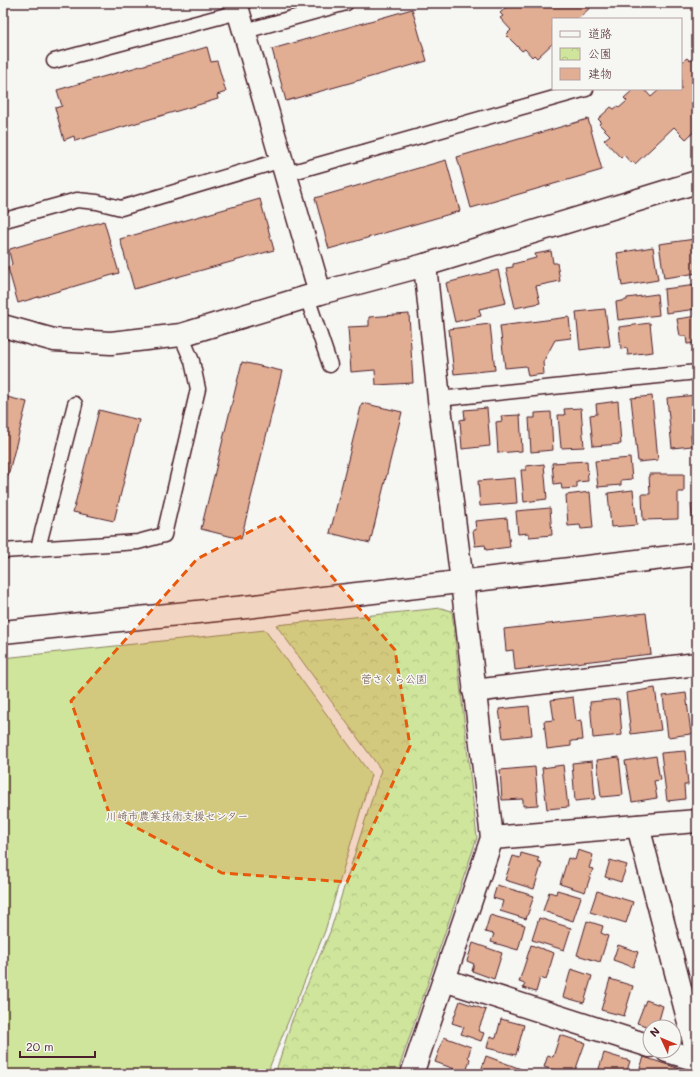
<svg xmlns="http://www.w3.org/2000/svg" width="700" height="1077" font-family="Mali,'Klee One',sans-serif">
<defs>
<pattern id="park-crowns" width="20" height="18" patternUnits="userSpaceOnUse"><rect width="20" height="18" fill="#cee59b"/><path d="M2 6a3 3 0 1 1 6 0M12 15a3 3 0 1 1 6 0" fill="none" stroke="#b2c486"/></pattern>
</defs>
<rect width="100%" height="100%" fill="#f6f6f2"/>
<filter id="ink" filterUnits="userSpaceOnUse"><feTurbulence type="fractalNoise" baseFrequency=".025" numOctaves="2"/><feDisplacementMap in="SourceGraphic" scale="8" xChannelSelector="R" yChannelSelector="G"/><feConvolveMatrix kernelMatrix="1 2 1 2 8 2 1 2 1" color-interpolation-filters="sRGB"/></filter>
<g filter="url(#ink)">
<path fill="#cee59b" stroke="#8c8263" d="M265,630L371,775L325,931L270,1066L269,1074H3V658Z"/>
<path fill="url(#park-crowns)" stroke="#8c8263" d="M441,608L452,611L477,838L397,1074H275L292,1020L330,932L381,770L276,625Z"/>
<g fill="#e1ae94" stroke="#4a1f2b">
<path d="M511,3H595L578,19H553V43L537,58L534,55L532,57L525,49L522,51L506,35L511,30L500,18L503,16L500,13Z"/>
<path d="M412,9L427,61L286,101L272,49Z"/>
<path d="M207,47L211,62L217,61L226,92L217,95L218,99L75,141L74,136L64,140L55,108L62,106L57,90Z"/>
<path d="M687,58L690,61L692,60L697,65V129L686,139L674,127L635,164L633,161L631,163L624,155L621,158L604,140L610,135L599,124L601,122L598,119L611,107L614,109L618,106L619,108L627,101L624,98L634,89H644L651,97L660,89H681V63Z"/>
<path d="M588,119L602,170L471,208L457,157Z"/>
<path d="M446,160L460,211L329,249L315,198Z"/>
<path d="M260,199L274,250L134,289L120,239Z"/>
<path d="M104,221L119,273L18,303L8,268L12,264L9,251L10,249Z"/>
<path d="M695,239L697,250V273L664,278L659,244Z"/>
<path d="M653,247L658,280L622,286L617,253Z"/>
<path d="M551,251L553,263H557L560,281L536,286L540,303L515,308L506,268L513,267V264L536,258L535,254Z"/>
<path d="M498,270L506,303L479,309L481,316L455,322L446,283Z"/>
<path d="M697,285V309L666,313L664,289Z"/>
<path d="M657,294L659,315L618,320L616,302L627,300V298Z"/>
<path d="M605,309L610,346L580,350L576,312Z"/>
<path d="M409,314L413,383L376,385L375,370L351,372L348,327L369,326V317Z"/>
<path d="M697,316V343L687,344L686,336H680L677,319Z"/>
<path d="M569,317L571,338L555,340L543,362L544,374L528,376L526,366L505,368L500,326Z"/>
<path d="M650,323L653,352L628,355L627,348L621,349L619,327Z"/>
<path d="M490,324L495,370L454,374L449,329Z"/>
<path d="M242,362L282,371L241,539L201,529Z"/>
<path d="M696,395L697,434L691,435L692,446L672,448L667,398Z"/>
<path d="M3,396L27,402L3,495Z"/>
<path d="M652,396L658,460L638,462L631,398Z"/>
<path d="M618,401L621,444L593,446L590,415L597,414L596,404Z"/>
<path d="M362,403L402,412L370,543L330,533Z"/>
<path d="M487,408L490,446L462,449L460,420L465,419L464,410Z"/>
<path d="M581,408L584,447L561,448L558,415H565L564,409Z"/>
<path d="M99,410L139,420L114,521L73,512Z"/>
<path d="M551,412L553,450L531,452L529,418H535V413Z"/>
<path d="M520,415L522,451L498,453L496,422L502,421L501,416Z"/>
<path d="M630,458L632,479L621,480V485L598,487L595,461Z"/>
<path d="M587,461L588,481L577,482V488L562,489L561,483L554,484L552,463Z"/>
<path d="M544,464L547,499L524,502L521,470H526V466Z"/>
<path d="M649,474H684V492H678V519L643,520L642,494H650Z"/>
<path d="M515,478L517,503L480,506L478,481Z"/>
<path d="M633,490L637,525L611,527L608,493Z"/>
<path d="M590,492L593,528L581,529L580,525L568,526L566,495Z"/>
<path d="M697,503V528L693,529L691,504Z"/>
<path d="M550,508L552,535L529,537V533L518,534L516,511Z"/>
<path d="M507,518L510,547L486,550L485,545L475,546L473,530H476L475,521Z"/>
<path d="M646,613L651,654L515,670L513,650L506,651L504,629Z"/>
<path d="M655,688L661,730L631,734L626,693Z"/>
<path d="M686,693L691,734L668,737L663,696Z"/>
<path d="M573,697L576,721L581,720L583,740L571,741V746L547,749L544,721L554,720L551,700Z"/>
<path d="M619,699L622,735L593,738L590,702Z"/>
<path d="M529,706L532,735L503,738L499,709Z"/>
<path d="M685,751L688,785H684L685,799L667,801L661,753Z"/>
<path d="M656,756L660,780L654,781L657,798L632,802L625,761Z"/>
<path d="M619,757L623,795L601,797L597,760Z"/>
<path d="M592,761L595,799L575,801L572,763Z"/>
<path d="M563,765L568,807L547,809L542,768Z"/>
<path d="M535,767L538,805L523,806V799L502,800L500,770Z"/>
<path d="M578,850L593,855L589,868L593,869L585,892L560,884L568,858L575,860Z"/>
<path d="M521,853L539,858L537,861L542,863L534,889L505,880L513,856L520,858Z"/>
<path d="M610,860L627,865L621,882L605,877Z"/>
<path d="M497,885L534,896L526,919L500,911L503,901L493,898Z"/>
<path d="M557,890L581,897L573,921L543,911L549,892L556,894Z"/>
<path d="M597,891L633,902L626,923L590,912Z"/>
<path d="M490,915L525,925L518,950L491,942L494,934L485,932Z"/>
<path d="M539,918L571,928L564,950L532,940Z"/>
<path d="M587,921L603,926L601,933L608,936L600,962L577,955Z"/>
<path d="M473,943L502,953L494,979L472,971L474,964L467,961Z"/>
<path d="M531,945L554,953L546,980L540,978L536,992L523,988L525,984L519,982Z"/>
<path d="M618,945L638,952L633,967L613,960Z"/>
<path d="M571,969L592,976L584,1003L563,997Z"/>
<path d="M610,979L633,986L624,1016L601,1010Z"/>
<path d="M646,1000L663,1006L657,1027H650L637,1023Z"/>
<path d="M460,1001L486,1010L478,1031L484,1033L481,1041L461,1034L464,1027L452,1023Z"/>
<path d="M501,1019L524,1025L516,1055L487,1048L490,1036L496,1038Z"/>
<path d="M560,1035L585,1043L574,1074H566L544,1067L548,1055L553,1057Z"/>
<path d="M444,1037L471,1047L468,1057L470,1059L466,1073L435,1062Z"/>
<path d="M604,1053L630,1061L626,1074H593L594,1071L598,1072Z"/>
<path d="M486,1056L521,1069L519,1074H480Z"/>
<path d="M644,1057L680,1069L678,1074H642V1072L639,1071Z"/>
</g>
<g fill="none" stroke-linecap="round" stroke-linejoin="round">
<g stroke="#4a1f2b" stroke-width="17">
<g id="lane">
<path d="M245,31L346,3"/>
<path d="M54,61L238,12"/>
<path d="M286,174L586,89"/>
<path d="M3,222L5,220L77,200L97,202L121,208L282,160"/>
<path d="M307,297L330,365"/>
<path d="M439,399L697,372"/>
<path d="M38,548L75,404"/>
<path d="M3,551L138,542L164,535L198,389L192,361L181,335"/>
</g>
</g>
<g stroke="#4a1f2b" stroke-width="25">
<g id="street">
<path d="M236,3L320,293"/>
<path d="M3,326L54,340L111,343L181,335L320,293L425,265L697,182"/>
<path d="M474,691L697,664"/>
<path d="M638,826L697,1053"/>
<path d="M492,838L697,821"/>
<path d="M444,980L650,1046"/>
<path d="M667,1051L697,1060"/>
<path d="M412,1074L492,838L462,582L439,399L425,265"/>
</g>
</g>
<g stroke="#4a1f2b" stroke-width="25">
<path id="secondary" d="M3,632L246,607L697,554"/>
</g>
<use href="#lane" stroke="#f6f6f2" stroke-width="14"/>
<use href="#street" stroke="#f6f6f2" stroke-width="22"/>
<use href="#secondary" stroke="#f6f6f2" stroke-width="22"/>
</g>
</g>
<path fill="#e8590c" fill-opacity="0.2" stroke="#e8590c" stroke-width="3" stroke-dasharray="8 5" stroke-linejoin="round" d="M280,516L395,650L410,746L347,882L222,873L109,813L71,701L197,559Z"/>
<g text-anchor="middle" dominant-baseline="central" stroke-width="3" stroke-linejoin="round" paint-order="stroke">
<g font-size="11" fill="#6b5047" stroke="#f6f6f2">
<text x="394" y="678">菅さくら公園</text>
<text x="177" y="815">川崎市農業技術支援センター</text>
</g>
</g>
<rect width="700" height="1077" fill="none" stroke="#f6f6f2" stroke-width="16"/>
<rect x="8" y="8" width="684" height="1061" fill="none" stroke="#4a1f2b" stroke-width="1.5" filter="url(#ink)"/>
<rect x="552" y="18" width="130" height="72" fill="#f6f6f2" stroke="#b1a0a2"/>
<rect x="560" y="31" width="20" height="6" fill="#f6f6f2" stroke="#b1a0a2"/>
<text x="588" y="38" font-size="12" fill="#4a1f2b">道路</text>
<rect x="560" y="48" width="20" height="12" fill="url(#park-crowns)" stroke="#b1a0a2"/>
<text x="588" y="58" font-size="12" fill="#4a1f2b">公園</text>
<rect x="560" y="68" width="20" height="12" fill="#e1ae94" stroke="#b1a0a2"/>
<text x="588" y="78" font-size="12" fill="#4a1f2b">建物</text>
<g transform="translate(662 1039) rotate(314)"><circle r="19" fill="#f6f6f2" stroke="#b1a0a2"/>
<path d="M0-3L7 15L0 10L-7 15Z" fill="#c8321e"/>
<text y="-6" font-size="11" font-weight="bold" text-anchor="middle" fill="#4a1f2b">N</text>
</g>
<path d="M20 1051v6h75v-6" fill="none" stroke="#4a1f2b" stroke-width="2"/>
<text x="26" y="1051" font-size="12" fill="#4a1f2b" stroke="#f6f6f2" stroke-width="3" paint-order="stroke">20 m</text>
</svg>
